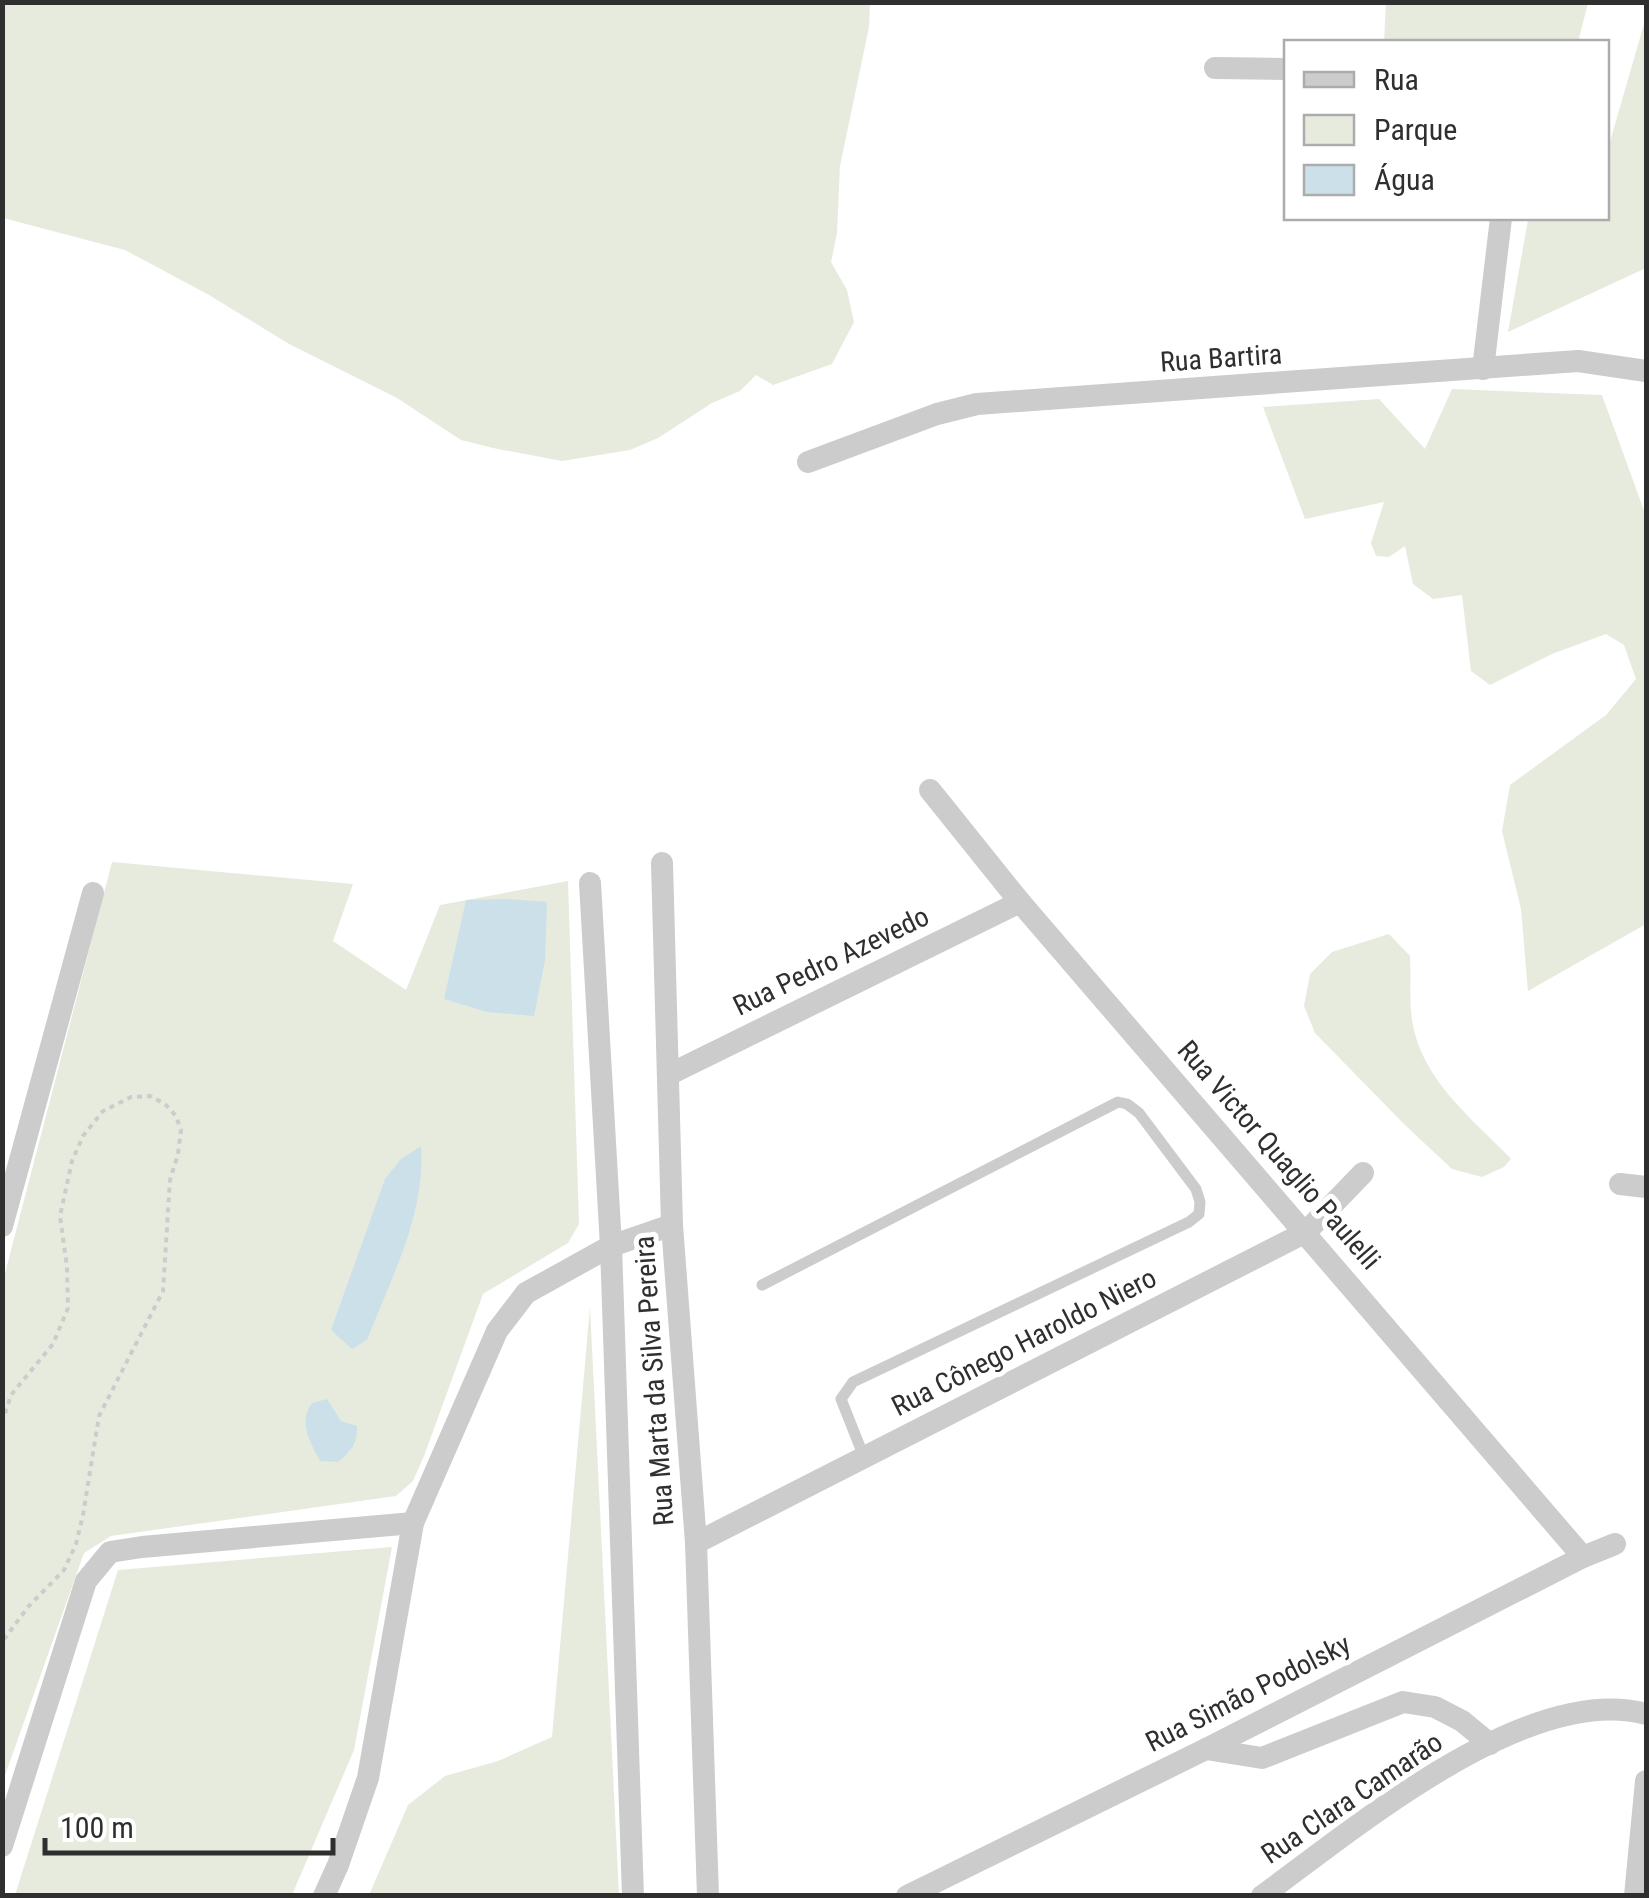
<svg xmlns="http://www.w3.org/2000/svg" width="1649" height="1898" font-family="'Roboto Condensed',sans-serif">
<rect width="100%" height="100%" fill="#fff"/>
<g fill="#e6ebde">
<path d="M2,3H870L869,27L840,166L837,233L831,262L847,290L854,322L832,364L773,385L756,375L740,391L712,403L658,438L630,450L562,461L493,448L461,440L397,398L289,344L209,295L125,250L3,218Z"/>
<path d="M1386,3V2L1588,3L1578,42H1384Z"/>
<path d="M1646,17V268L1508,332L1528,220L1606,218L1607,152Z"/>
<path d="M1452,389L1602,395L1646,516V924L1528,991L1521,909L1502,831L1510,785L1606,715L1636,679L1624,645L1606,634L1552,654L1490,685L1471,671L1462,595L1433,599L1413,584L1405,546L1389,557L1376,556L1371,543L1384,502L1305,519L1263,407L1379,399L1425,449Z"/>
<path d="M112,862L353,884L333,941L406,990L440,905L568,881L579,1224L568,1243L483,1294L424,1456L413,1481L396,1496L111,1536L84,1553L3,1781V1281Z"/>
<path d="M1389,934L1410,956C1411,977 1409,999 1412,1020C1421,1080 1472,1118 1511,1159L1504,1167L1482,1177L1452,1169L1405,1125L1315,1033L1304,1006L1310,974L1332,952Z"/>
<path d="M590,1307L619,1895H369L408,1805L445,1776L498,1761L552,1737Z"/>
<path d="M392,1547L354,1750L292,1895H15L118,1570Z"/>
</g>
<g fill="#cce0ea">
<path d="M507,899L547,902L545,960L534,1016L487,1012L444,999L466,900Z"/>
<path d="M421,1146C426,1214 391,1278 367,1340L352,1349L331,1330L385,1179L401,1159Z"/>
<path d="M327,1399L341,1421L357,1426C358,1443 351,1451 338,1462L320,1461C310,1442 298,1422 312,1403Z"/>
</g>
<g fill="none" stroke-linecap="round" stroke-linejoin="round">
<path stroke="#ccc" stroke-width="4" stroke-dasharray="5 5" stroke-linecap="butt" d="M2,1423L11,1395L53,1344L68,1308L67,1267L60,1216L72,1161L83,1136L103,1111L131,1097L150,1096L165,1104L176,1116L181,1130L178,1154L170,1180L163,1291L99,1416L83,1515L76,1544L64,1570L28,1607L2,1642"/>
<path stroke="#ccc" stroke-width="11" d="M762,1285L1118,1102L1127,1104L1139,1113L1196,1189L1200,1202L1199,1214L1189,1222L853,1382L841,1399L864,1457"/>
<g stroke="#ccc" stroke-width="22">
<path d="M1215,68L1286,69"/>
<path d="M1483,369L1501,218"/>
<path d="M808,462L937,414L977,404L1578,361L1646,371"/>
<path d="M930,790L1020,902L1583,1557"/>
<path d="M662,863L672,1225L696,1543L708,1896"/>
<path d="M590,883L611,1246L633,1896"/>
<path d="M668,1075L1020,902"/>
<path d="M1620,1184L1646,1187"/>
<path d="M2,1226L93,893"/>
<path d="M696,1543L1306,1232L1363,1173"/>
<path d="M1206,1749L1262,1758L1403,1702L1435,1707L1462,1721L1490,1744"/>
<path d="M2,1846L86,1581L110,1552L142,1547L413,1523"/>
<path d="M324,1896L338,1865L368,1778L413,1523L497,1331L526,1293L611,1246L672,1225"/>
<path d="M907,1896L1206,1749L1583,1557L1615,1544"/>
<path d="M1262,1896C1354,1829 1528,1682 1646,1714"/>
<path d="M1635,1896L1646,1781"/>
</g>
</g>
<g text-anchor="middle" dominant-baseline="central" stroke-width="10" stroke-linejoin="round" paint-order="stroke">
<g font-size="28" fill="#2f2f2f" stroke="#fff">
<text transform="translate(1221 358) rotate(-4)">Rua Bartira</text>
<text transform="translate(831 961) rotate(-26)">Rua Pedro Azevedo</text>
<text transform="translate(1279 1155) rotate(49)">Rua Victor Quaglio Paulelli</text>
<text transform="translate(1024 1342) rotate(-27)">Rua Cônego Haroldo Niero</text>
<text transform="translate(654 1381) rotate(-94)">Rua Marta da Silva Pereira</text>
<text transform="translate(1248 1693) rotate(-27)">Rua Simão Podolsky</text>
<text transform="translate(1352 1798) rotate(-34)">Rua Clara Camarão</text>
</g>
</g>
<rect width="1649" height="1898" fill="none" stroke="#2f2f2f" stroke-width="10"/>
<rect x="1284" y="40" width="325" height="180" fill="#ffffff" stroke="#acacac" stroke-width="2.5"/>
<rect x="1304" y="72" width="50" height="15" fill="#cccccc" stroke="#acacac" stroke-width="2.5"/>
<text x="1374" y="90" font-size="30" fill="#2f2f2f">Rua</text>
<rect x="1304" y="115" width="50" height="30" fill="#e6ebde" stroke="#acacac" stroke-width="2.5"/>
<text x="1374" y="140" font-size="30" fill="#2f2f2f">Parque</text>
<rect x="1304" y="165" width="50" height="30" fill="#cce0ea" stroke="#acacac" stroke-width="2.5"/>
<text x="1374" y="190" font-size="30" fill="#2f2f2f">Água</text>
<path d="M45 1838v15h288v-15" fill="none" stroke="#2f2f2f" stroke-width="5"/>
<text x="60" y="1838" font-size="30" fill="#2f2f2f" stroke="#ffffff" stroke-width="8" paint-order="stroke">100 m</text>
</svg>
